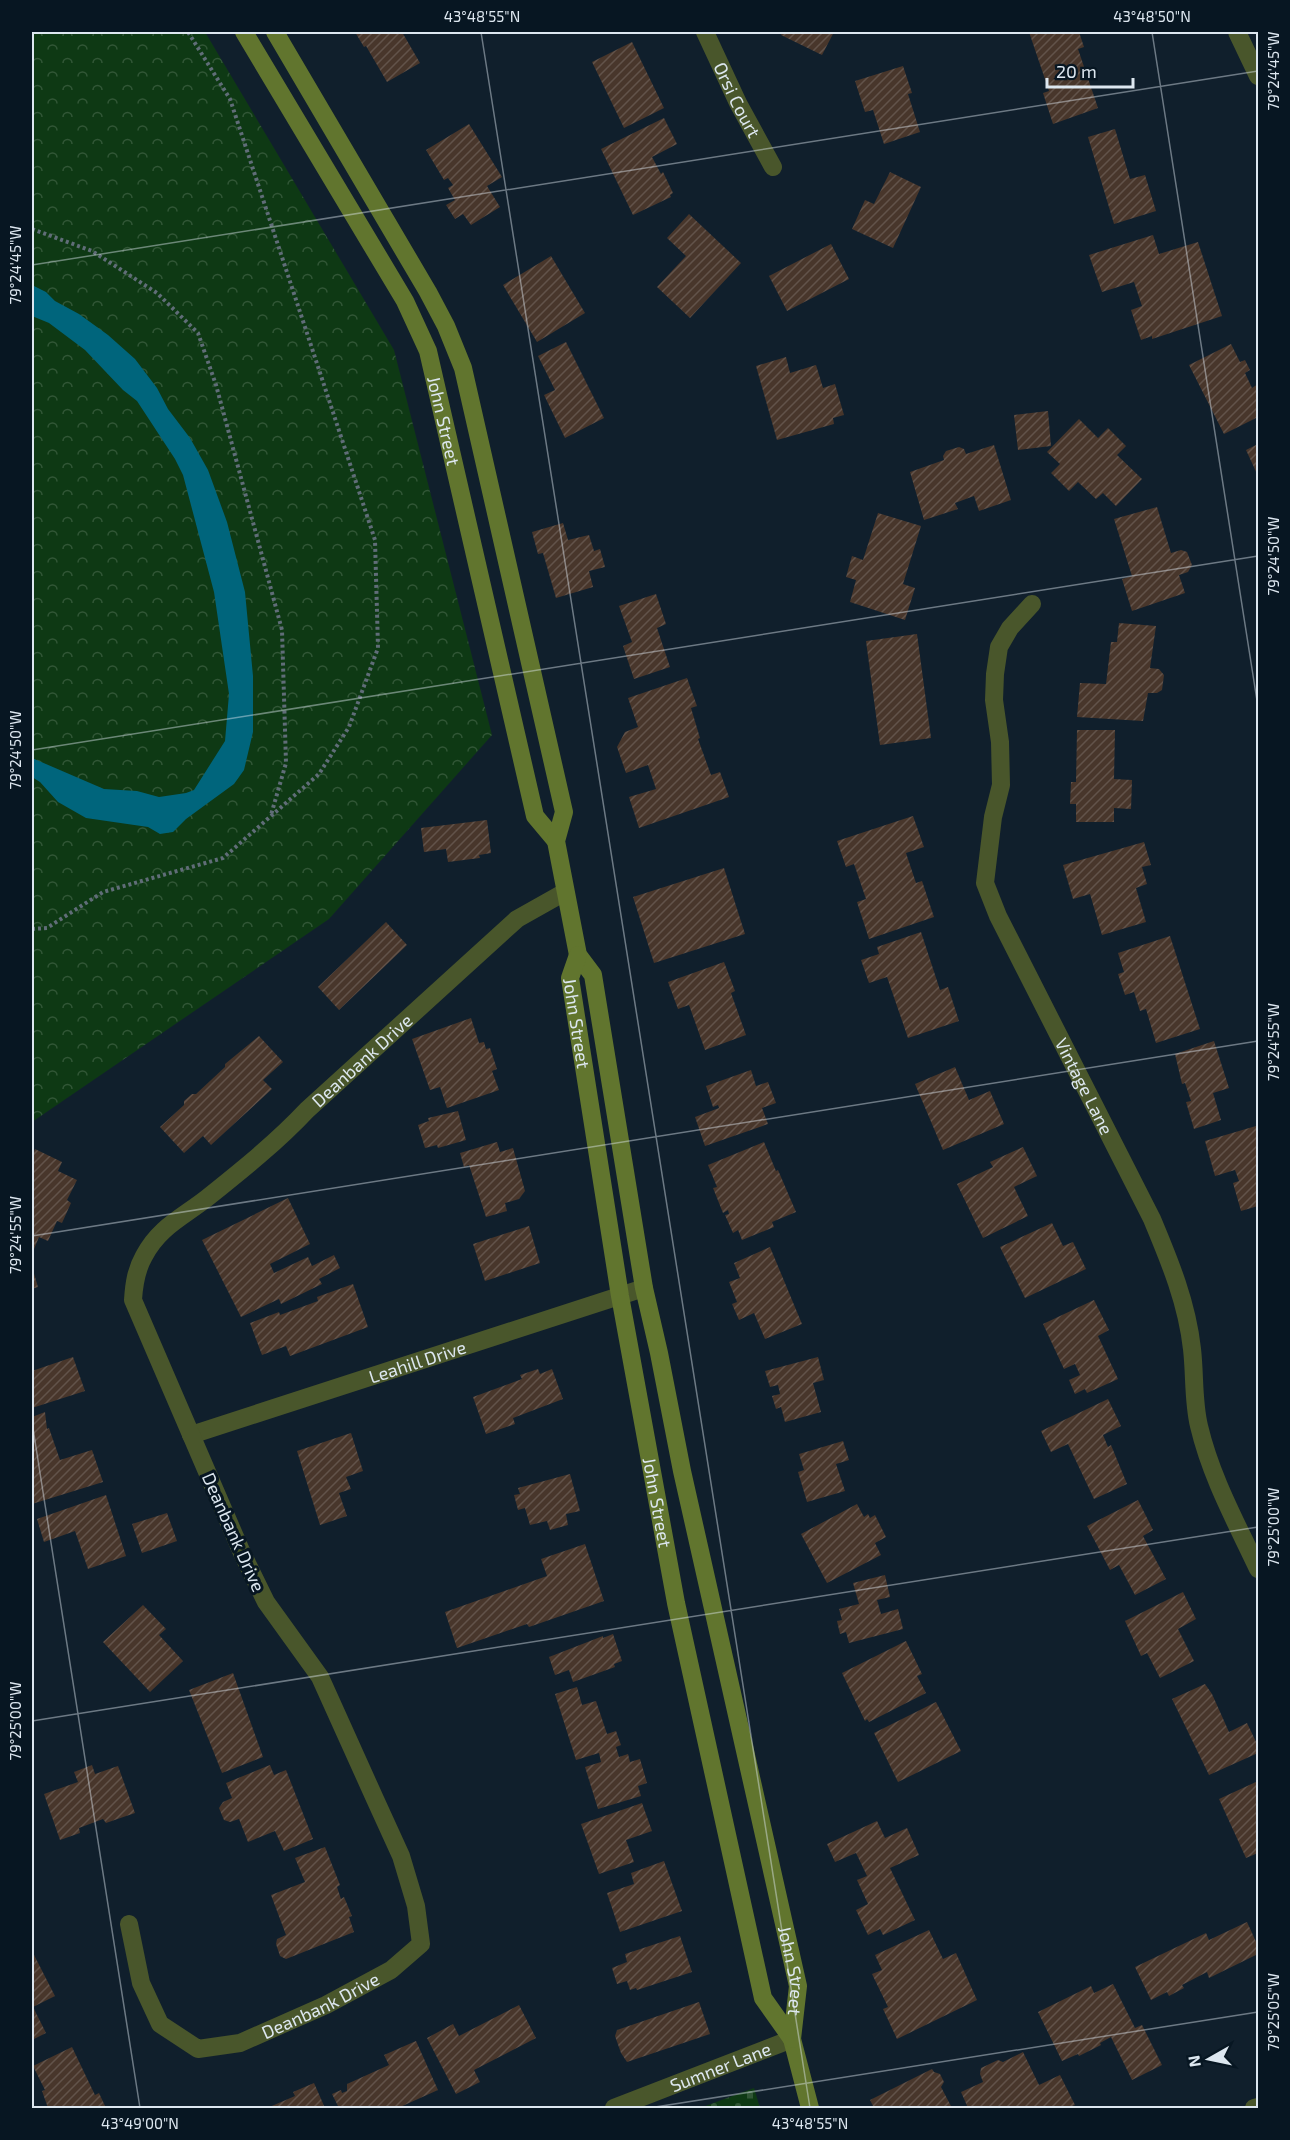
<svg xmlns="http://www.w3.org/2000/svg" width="1290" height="2140" font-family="'Exo 2',sans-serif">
<defs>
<pattern id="forest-crowns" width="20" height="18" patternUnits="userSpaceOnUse" patternTransform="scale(1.5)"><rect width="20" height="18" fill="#0e3914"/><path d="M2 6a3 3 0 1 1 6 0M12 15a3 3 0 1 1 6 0" fill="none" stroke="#315636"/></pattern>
<pattern id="cemetery-stones" width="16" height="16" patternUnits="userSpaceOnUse" patternTransform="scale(1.5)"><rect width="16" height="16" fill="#0e3914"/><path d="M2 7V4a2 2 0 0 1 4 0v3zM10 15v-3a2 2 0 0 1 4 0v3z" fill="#315636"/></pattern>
<pattern id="building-hatch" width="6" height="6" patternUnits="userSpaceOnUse" patternTransform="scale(1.5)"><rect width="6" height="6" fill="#48362b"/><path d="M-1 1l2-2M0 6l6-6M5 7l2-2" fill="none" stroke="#62534a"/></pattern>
</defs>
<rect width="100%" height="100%" fill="#101f2c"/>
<path fill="url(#forest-crowns)" d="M32,32H205L394,350L492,735L329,919L32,1122Z"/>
<path fill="url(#cemetery-stones)" d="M754,2088L760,2108H700Z"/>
<path fill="#00657c" d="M32,285L46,292L55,301L79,314L108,335L135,359L157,388L168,409L190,438L208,470L227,522L245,592L253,676V732L244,770L234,784L186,819L173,832L160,834L148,827L86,818L58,802L40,782L32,777V758L104,789L137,791L159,797L186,793L194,790L225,741L229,694L214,592L183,475L175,459L137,401L123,390L85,350L49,323L32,316Z"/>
<g fill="url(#building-hatch)">
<path d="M355,32H402L420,63L387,82L366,46L364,47Z"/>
<path d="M559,32H590V33L559,34Z"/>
<path d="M783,32H834L822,55L781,35Z"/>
<path d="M1029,32H1079L1084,47L1078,49L1098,108L1053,124L1043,93L1049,91Z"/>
<path d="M632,42L664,108L624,128L592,62Z"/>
<path d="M903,66L912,93L908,94L920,132L884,144L873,110L865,112L855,81Z"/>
<path d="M664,118L677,144L652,157L661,174L663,172L673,193L670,195L671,197L633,215L601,149Z"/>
<path d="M469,124L502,177L487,186L500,207L471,225L463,214L455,219L446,205L455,200L448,188L453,185L448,178L444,180L426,150Z"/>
<path d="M1115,129L1130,179L1145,175L1156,211L1114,224L1088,137Z"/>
<path d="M890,172L921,187L893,248L852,229L865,200L874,204Z"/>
<path d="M689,214L741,263L690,318L657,287L686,256L667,238Z"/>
<path d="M1153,235L1159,254L1198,242L1222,316L1152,339V336L1141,340L1131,310L1142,306L1134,282L1102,292L1089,255Z"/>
<path d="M831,244L849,279L787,311L769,276Z"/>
<path d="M551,256L585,313L537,342L503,285Z"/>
<path d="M566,342L604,418L565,438L544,395L555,390L538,356Z"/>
<path d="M1231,344L1240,362L1245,360L1250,370L1245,373L1252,388L1258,384V417L1224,434L1189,365Z"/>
<path d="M786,357L790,373L816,365L823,388L835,384L844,415L833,418L834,424L777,440L756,366Z"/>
<path d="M1048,411L1051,446L1018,450L1014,415Z"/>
<path d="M1079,419L1098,438L1108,428L1126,446L1117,455L1142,479L1116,506L1103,493L1096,499L1078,482L1069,491L1051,473L1060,464L1047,452Z"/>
<path d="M1258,444V476L1246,450Z"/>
<path d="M994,445L1011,500L979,511L974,496L955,503L958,509L924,520L910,472L944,460L943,456L946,451L959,447L964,449L966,454Z"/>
<path d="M1157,507L1171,553L1181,550L1187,552L1192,565L1188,572L1179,575L1185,593L1132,611L1122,579L1132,576L1114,519Z"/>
<path d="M878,513L921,526L903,584L915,588L905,620L850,602L856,580L846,577L852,556L863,560Z"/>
<path d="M563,523L568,540L589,535L594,551L600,549L605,567L589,571L593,587L556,598L543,553L538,554L532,532Z"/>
<path d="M656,594L666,624L657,628L670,667L634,679L623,646L632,642L619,606Z"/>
<path d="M1119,623L1156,626L1150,668L1159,669L1164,675L1162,690L1157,693H1148L1143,721L1077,717L1080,683L1106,684L1111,642H1117Z"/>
<path d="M917,634L931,738L880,745L866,641Z"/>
<path d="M687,678L697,706L691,708L700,738L698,739L711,775L720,772L729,797L639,828L629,797L656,789L648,765L626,773L617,747L625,732L638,727L628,698Z"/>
<path d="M1077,730H1115L1114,779L1132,780L1131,809L1114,808V822H1076V804H1070L1071,782H1076Z"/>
<path d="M913,816L924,847L906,853L916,883L922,881L934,917L869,939L857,902L866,899L854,864L846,867L837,841Z"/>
<path d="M487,820L491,853L479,855L480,858L448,862L446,849L424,852L421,828Z"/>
<path d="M1144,842L1151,865L1142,867L1147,884L1136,888L1146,922L1102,935L1090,894L1073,899L1063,865Z"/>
<path d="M724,868L745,934L654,963L633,897Z"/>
<path d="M386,922L407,945L339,1010L318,987Z"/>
<path d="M921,932L940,990L948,987L959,1021L908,1038L887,977L869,983L861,960L879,954L877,947Z"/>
<path d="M1170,936L1200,1029L1156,1043L1146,1009L1140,1011L1134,992L1125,995L1118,974L1124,972L1118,953Z"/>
<path d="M724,962L735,991L731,993L746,1035L705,1050L689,1005L678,1009L668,982Z"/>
<path d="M471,1018L479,1043L484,1042L486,1049L490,1048L497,1069L492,1071L499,1090L447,1108L440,1087L430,1090L412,1039Z"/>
<path d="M259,1036L283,1062L263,1080L272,1089L211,1145L203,1136L184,1153L160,1127L184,1105V1101L192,1094H196L225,1067V1064Z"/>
<path d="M1214,1041L1229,1088L1213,1093L1221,1120L1194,1129L1186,1102L1191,1101L1185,1083L1182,1084L1175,1054Z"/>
<path d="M955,1067L969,1100L990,1091L1004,1124L943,1150L915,1084Z"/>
<path d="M751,1070L756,1086L768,1082L776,1103L762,1108L768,1124L705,1146L695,1117L719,1108L718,1105L713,1107L706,1086Z"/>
<path d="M458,1111L466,1140L438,1148L437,1145L425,1148L418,1125L429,1121L428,1118Z"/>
<path d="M1256,1126L1258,1133V1206L1241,1211L1233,1183L1239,1181L1235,1170L1215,1176L1205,1141Z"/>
<path d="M497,1142L500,1152L513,1148L525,1191L519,1199L505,1203L507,1211L486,1217L469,1165L464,1167L460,1153Z"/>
<path d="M764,1142L776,1171L778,1170L796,1212L772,1222L774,1227L742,1240L738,1230L733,1233L725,1215L729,1214L728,1210L723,1213L713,1188L717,1187L708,1165Z"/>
<path d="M1023,1147L1037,1176L1014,1187L1028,1216L983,1238L957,1184L993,1167L990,1162Z"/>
<path d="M35,1149L62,1162L58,1171L77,1180L67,1200L71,1203L62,1223L57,1221L48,1241L39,1237L32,1254V1157Z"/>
<path d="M288,1198L310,1244L270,1264L274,1273L308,1257L312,1266L334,1255L340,1268L319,1279L322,1284L281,1304L279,1299L241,1317L202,1240Z"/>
<path d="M1052,1223L1063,1246L1073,1242L1086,1269L1025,1298L1000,1247Z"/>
<path d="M529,1226L540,1263L485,1281L473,1244Z"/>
<path d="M770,1247L802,1324L765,1339L754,1313L739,1320L732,1304L737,1302L729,1282L740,1278L734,1263Z"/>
<path d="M32,1267L38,1287L32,1289Z"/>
<path d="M353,1284L368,1327L290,1356L286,1346L262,1355L250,1323L279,1312L280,1315L318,1301L317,1297Z"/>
<path d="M1094,1300L1109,1330L1098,1336L1118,1379L1087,1393L1085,1389L1075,1394L1069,1380L1080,1375L1075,1364L1064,1369L1043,1324Z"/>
<path d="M73,1357L85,1391L32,1408V1371Z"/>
<path d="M818,1357L824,1380L813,1383L821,1412L785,1422L781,1407L776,1409L772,1396L780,1394L778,1385L770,1387L765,1371Z"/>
<path d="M538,1369L540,1374L552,1369L563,1399L513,1418L515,1424L486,1434L473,1397L522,1379L520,1375Z"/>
<path d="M1108,1399L1121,1426L1103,1435L1108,1447L1111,1445L1127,1484L1094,1499L1068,1444L1051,1452L1041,1431Z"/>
<path d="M45,1412L47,1429L49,1428L60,1460L92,1450L103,1482L32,1504V1417Z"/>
<path d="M351,1433L363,1471L346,1477L351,1489L339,1493L347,1516L320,1525L297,1451Z"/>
<path d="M843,1441L849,1460L836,1464L845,1491L807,1502L798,1472L804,1470L799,1454Z"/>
<path d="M570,1474L580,1511L566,1514L568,1525L550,1530L547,1521L530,1525L525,1508L518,1510L514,1495L520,1494L518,1488Z"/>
<path d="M106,1495L126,1556L88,1569L75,1531L44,1542L37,1519Z"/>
<path d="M1138,1500L1153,1530L1143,1536L1166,1579L1135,1595L1119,1565L1110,1570L1087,1526Z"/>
<path d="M857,1504L864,1517L868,1514L870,1518L875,1515L886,1537L875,1543L881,1555L827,1583L801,1534Z"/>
<path d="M167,1513L177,1541L142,1553L132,1524Z"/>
<path d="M585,1544L604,1601L529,1627L527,1624L457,1648L445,1612L547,1576L541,1559Z"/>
<path d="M885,1575L890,1597L877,1600L881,1614L898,1609L903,1629L849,1643L846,1632L840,1634L837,1621L842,1620L839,1609L859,1604L853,1583Z"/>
<path d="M1183,1592L1196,1619L1178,1629L1194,1661L1160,1678L1147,1653L1141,1656L1125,1621Z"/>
<path d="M143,1605L166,1629L159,1635L183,1661L150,1692L103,1642Z"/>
<path d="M613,1634L622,1661L614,1664L615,1667L573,1682L569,1670L555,1675L549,1657L603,1636V1638Z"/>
<path d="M906,1641L922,1674L917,1676L926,1693L869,1722L867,1719L865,1721L842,1673Z"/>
<path d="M233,1673L263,1757L222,1773L189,1690Z"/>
<path d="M1205,1684L1212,1694L1229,1732L1247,1723L1258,1746V1753L1209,1775L1172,1699Z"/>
<path d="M577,1687L582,1705L596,1701L607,1734L616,1731L621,1745L616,1747L619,1757L628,1754L630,1762L640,1759L647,1783L638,1786L641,1796L598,1809L585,1767L601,1762L599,1753L576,1760L555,1694Z"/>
<path d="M936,1702L961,1751L898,1782L874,1733Z"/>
<path d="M92,1765L95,1774L118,1766L135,1813L106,1823L103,1819L79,1828L80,1833L60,1840L44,1794L78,1782L74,1772Z"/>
<path d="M270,1765L274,1775L286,1770L313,1839L284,1851L275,1831L248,1842L239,1819L230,1822L224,1820L219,1808L223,1802L232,1798L226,1783Z"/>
<path d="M1258,1781V1853L1246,1858L1219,1799Z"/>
<path d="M642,1803L652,1831L626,1840L634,1862L599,1874L581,1824Z"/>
<path d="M877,1821L885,1838L907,1828L919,1855L890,1868L915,1920L883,1935L880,1929L868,1935L856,1910L868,1904L857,1880L867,1876L856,1853L835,1862L827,1844Z"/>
<path d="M325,1847L340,1885L337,1887L341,1899L344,1897L352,1916L349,1917L354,1932L286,1959L280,1956L276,1944L277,1939L286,1935L271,1895L305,1882L295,1858Z"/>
<path d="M664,1861L682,1911L620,1932L607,1893L634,1884L631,1873Z"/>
<path d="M1247,1922L1258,1946V1954L1209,1978L1207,1972L1182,1985L1184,1988L1169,1996L1167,1992L1151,2000L1135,1967L1206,1933L1209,1940Z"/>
<path d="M929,1930L943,1959L956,1953L977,2000L897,2039L883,2009L888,2007L872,1974L882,1970L875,1955Z"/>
<path d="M680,1936L692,1972L637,1990L636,1988L630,1990L627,1981L617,1984L612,1968L627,1962L625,1954Z"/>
<path d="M32,1951L55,1996L33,2007L46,2033L32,2040Z"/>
<path d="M1113,1984L1135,2028L1142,2025L1162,2065L1132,2080L1111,2037L1100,2043L1101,2045L1079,2056L1078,2054L1062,2061L1038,2012L1091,1986L1094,1993Z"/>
<path d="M699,2002L710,2034L627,2062L621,2053L615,2036L617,2030Z"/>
<path d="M519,2005L536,2038L474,2070L480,2082L456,2094L427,2038L453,2024L459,2036Z"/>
<path d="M416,2041L438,2090L398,2108H339L332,2094L341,2090L342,2093L347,2091V2084L389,2065L384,2055Z"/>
<path d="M72,2047L95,2095L99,2093L106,2108H48L42,2091L45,2090L33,2066Z"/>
<path d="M1023,2052L1039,2085L1060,2075L1075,2105L1068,2108H968L961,2092L983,2082L980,2074L981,2068L998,2060L1003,2062Z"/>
<path d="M932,2069L934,2072L940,2074L944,2082L941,2087L952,2108H874L870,2100Z"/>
<path d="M314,2083L325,2108H267L295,2096L293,2092Z"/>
</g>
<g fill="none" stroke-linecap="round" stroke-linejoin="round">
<g stroke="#606d78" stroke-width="4" stroke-dasharray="3 3" stroke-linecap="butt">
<path d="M32,229L92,251L157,293L198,333L216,385L282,630L286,763L271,815"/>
<path d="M32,929L47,928L103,892L223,858L319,774L349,727L378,648L375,540L230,99L188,32"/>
</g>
<g stroke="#49562b" stroke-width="18">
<path id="s1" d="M705,32L738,103L773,167"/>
<path d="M1237,32L1258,76"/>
<path id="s2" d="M1032,604L1010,628L999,647L995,674L994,700L1000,742L1001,785L993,817L985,883L998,916L1152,1219C1170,1262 1187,1303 1192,1349C1195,1375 1193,1401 1199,1426C1211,1477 1236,1522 1258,1569"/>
<path id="s3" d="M191,1435L644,1288"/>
<path id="s4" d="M129,1924L141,1983L160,2024L198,2049L240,2043L326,2005L391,1970L421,1944L416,1906L401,1856L375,1799L320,1677L266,1602L242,1553L133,1300C134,1284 136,1270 144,1256C159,1227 183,1217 207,1198C242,1170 277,1142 307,1110L517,919L565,892"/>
<path id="s5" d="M614,2108L792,2039"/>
<path d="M1254,2108L1258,2107"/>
</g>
<g stroke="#61752e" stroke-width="18">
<path id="s6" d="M244,32L405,301L428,351L535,816L556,841"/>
<path id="s7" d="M275,32L428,292L446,326L463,368L564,812L556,841L578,955L593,975L644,1288L659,1353L682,1471L798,1986L792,2039L810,2108"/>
<path id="s8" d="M578,955L570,978L620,1296L676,1603L763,1998L792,2039"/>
</g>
</g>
<path fill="none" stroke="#dde7f0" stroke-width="1.5" stroke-opacity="0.45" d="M481,32L810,2108M1152,32L1258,707M32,265L1258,71M32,750L1258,556M32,1236L1258,1041M32,1422L140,2108M32,1721L1258,1527M649,2108L1258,2012"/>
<g text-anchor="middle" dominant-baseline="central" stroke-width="6" stroke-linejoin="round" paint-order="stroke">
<g font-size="18" fill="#dde7f0" stroke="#071622">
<text stroke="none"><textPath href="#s1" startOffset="75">Orsi Court</textPath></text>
<text stroke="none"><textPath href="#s6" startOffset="440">John Street</textPath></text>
<text stroke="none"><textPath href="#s8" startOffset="70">John Street</textPath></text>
<text stroke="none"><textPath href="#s4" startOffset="1450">Deanbank Drive</textPath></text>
<text stroke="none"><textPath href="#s2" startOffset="519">Vintage Lane</textPath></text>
<text stroke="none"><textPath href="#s3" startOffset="238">Leahill Drive</textPath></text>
<text stroke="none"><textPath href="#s8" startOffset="556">John Street</textPath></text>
<text transform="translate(234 1532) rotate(66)">Deanbank Drive</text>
<text stroke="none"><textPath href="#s7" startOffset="2028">John Street</textPath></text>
<text stroke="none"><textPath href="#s4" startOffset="282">Deanbank Drive</textPath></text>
<text stroke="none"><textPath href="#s5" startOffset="114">Sumner Lane</textPath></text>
</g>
</g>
<rect width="1290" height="2140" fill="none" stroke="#071622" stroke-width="66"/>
<g transform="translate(1209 2059) rotate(261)" stroke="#071622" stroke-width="4.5" paint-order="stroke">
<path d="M0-4.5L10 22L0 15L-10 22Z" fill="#dde7f0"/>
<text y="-9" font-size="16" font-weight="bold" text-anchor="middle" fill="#dde7f0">N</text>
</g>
<path d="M1047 78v9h86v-9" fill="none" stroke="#dde7f0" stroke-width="3"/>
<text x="1056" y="78" font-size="18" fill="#dde7f0" stroke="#071622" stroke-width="4.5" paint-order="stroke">20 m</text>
<rect x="33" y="33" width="1224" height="2074" fill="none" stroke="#dde7f0" stroke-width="2"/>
<g font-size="15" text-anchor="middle" fill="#dde7f0">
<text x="482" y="22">43°48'55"N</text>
<text x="1152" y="22">43°48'50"N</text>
<text transform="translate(1274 71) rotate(-90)" y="5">79°24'45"W</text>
<text transform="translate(16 265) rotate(-90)" y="5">79°24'45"W</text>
<text transform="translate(1274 556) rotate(-90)" y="5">79°24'50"W</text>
<text transform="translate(16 750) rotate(-90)" y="5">79°24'50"W</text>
<text transform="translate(1274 1042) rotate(-90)" y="5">79°24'55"W</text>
<text transform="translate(16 1235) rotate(-90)" y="5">79°24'55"W</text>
<text transform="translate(1274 1527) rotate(-90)" y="5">79°25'00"W</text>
<text transform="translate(16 1721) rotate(-90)" y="5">79°25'00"W</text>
<text transform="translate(1274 2012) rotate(-90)" y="5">79°25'05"W</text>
<text x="140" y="2129">43°49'00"N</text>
<text x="810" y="2129">43°48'55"N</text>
</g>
</svg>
